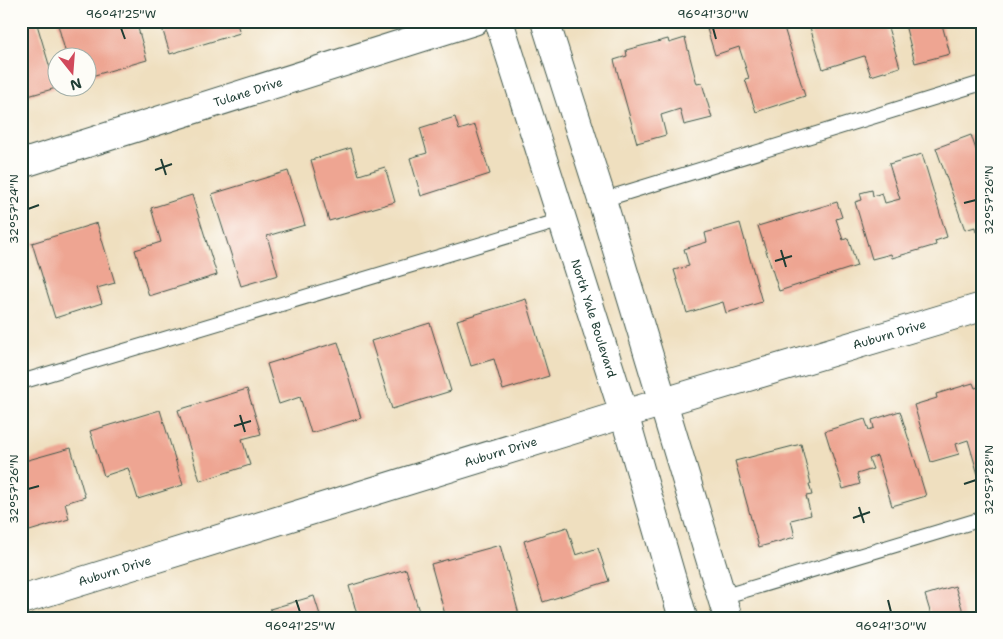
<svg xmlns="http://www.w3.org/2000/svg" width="1003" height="639" font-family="'Shantell Sans',sans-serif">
<rect width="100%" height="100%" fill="#fdfcf7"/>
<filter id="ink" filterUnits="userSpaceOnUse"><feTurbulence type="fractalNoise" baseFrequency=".02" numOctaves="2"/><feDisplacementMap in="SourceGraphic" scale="10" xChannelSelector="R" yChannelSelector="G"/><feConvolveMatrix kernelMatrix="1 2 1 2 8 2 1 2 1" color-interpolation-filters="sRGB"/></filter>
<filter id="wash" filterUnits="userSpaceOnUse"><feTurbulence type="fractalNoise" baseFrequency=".0096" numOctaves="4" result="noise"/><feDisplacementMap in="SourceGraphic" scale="20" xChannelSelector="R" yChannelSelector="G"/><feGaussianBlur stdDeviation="1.12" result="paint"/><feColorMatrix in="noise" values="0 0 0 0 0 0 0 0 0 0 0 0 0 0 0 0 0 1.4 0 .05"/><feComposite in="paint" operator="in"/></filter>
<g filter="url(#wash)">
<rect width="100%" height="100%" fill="#efdfbf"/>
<g id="blocks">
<g fill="#eea592">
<path d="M21,21H36L56,88L21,98Z"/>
<path d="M57,21H136L147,60L88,77V58H67Z"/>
<path d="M160,21H236L240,33L170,54Z"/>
<path d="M729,21H782L805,96L756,112L745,79L749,78L739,47L715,55L707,29Z"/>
<path d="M808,21H886L900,67L871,76L864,56L823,69Z"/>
<path d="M904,21H941L950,54L915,63Z"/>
<path d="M685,38L697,84L702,83L712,118L684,125L680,109L661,115L666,135L637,143L614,60L627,56L626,50L668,39L669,43Z"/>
<path d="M455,117L459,130L475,125L490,174L421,196L410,158L427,153L420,128Z"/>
<path d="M971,135L982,167V230L976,232L975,227L965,230L936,148Z"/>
<path d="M351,148L359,175L385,167L395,202L329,221L311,160Z"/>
<path d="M922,154L947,237L935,241L936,245L892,258L891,254L872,259L855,202L862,200L860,193L872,190L873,196L882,193L885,203L900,199L889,164Z"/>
<path d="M288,171L305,225L267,236L278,275L241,286L212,194Z"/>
<path d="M192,195L217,275L149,296L135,250L161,242L151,208Z"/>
<path d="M837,202L842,217L836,219L843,240L848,238L857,266L779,291L758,226Z"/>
<path d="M97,223L115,283L97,288L102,303L55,318L32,243Z"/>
<path d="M740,223L762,302L726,313L723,302L687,313L674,270L689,266L684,249L707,242L705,233Z"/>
<path d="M526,299L549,376L503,390L494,359L471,366L457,320Z"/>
<path d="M430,323L451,391L392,409L371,341Z"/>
<path d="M338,342L361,418L311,433L300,397L279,404L267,364Z"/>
<path d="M973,383L975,388L982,386V477L979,478L968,440L956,444L959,454L931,462L914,405L937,398L936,394Z"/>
<path d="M247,389L261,434L242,439L250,465L200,481L178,410Z"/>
<path d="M160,410L183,485L138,499L128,468L104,476L90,431Z"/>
<path d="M900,411L926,496L892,506L877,456L869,459L873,469L857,474L860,484L843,489L825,431L865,419L869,430L874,428L872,420Z"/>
<path d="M801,444L811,484H809L812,495L806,496L811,515L791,520L795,537L759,547L735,461Z"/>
<path d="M71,448L85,497L65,503L69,519L23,533L21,527V462Z"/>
<path d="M567,527L576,555L598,548L609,581L543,602L524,541Z"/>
<path d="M500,545L520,618H446L431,564Z"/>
<path d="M406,569L421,618H358L349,586Z"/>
<path d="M955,586L965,618H932L925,595Z"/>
<path d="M314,596L321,618H273L270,609Z"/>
</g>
</g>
</g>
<g filter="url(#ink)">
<use href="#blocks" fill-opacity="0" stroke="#3e5549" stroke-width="1"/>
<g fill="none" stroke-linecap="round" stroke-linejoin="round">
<g stroke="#3e5549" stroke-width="16">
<g id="service">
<path d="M602,200L982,83"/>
<path d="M21,382L562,220"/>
<path d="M722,597L982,519"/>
</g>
</g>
<g stroke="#3e5549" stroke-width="30">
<g id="minor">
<path id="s1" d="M21,164L474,21"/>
<path id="s2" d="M21,600L624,414L982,307"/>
</g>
</g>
<g stroke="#3e5549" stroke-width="30">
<g id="tertiary">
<path id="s3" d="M499,21L624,414L683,618"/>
<path d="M545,21L602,200L728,618"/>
</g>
</g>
<use href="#service" stroke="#fff" stroke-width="14"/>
<use href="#minor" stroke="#fff" stroke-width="28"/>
<use href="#tertiary" stroke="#fff" stroke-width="28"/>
</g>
</g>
<path fill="none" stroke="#1f3d34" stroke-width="2" d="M121,28L125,39M713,28L716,39M161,159L166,175M155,170L172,164M964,203L976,200M28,209L39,205M781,250L786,267M775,261L792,256M240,415L245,432M234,426L251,421M964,484L976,480M28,489L39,486M859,507L864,523M853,518L870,512M296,600L300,612M888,600L891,612"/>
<g text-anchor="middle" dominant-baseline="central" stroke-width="4" stroke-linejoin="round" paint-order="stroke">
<g font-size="12" fill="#1f3d34" stroke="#fdfcf7">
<text stroke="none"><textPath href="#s1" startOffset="238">Tulane Drive</textPath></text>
<text stroke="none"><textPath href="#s3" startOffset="312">North Yale Boulevard</textPath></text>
<text stroke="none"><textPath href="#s2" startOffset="908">Auburn Drive</textPath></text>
<text stroke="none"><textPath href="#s2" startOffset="502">Auburn Drive</textPath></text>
<text stroke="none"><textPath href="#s2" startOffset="98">Auburn Drive</textPath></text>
</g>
</g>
<rect width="1003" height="639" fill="none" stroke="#fdfcf7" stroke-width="55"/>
<g transform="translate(72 72) rotate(163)"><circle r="24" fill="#fdfcf7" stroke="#a4b0a9"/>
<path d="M0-4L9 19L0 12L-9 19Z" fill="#d1495b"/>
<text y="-8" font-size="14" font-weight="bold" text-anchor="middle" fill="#1f3d34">N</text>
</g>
<rect x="28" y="28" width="948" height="584" fill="none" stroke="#1f3d34" stroke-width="2"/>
<g font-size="12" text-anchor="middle" fill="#1f3d34">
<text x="121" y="18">96°41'25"W</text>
<text x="713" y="18">96°41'30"W</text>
<text transform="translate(989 200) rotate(-90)" y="4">32°57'26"N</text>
<text transform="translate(14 209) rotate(-90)" y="4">32°57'24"N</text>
<text transform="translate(989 480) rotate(-90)" y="4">32°57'28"N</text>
<text transform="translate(14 489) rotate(-90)" y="4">32°57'26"N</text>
<text x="300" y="630">96°41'25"W</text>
<text x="891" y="630">96°41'30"W</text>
</g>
</svg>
